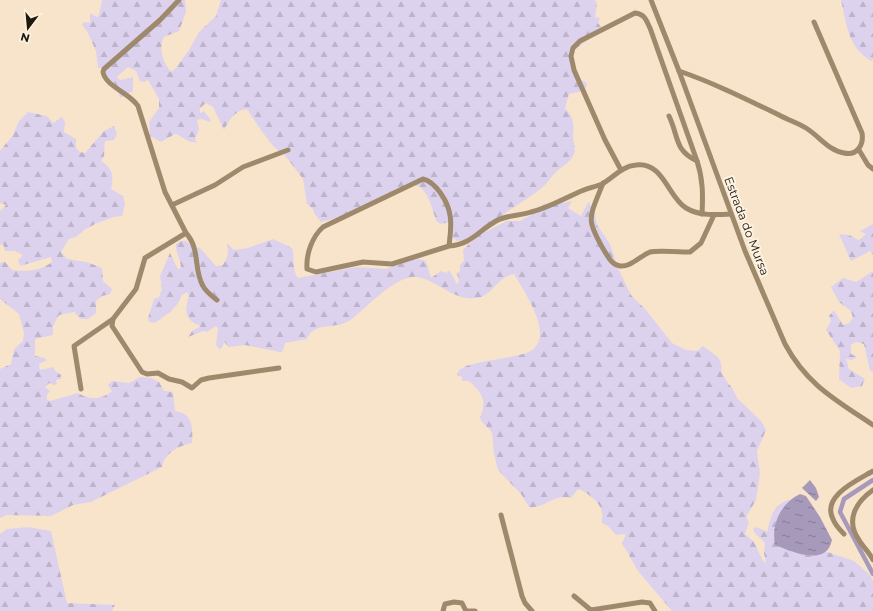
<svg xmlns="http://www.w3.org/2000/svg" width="873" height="611" font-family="Montserrat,sans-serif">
<defs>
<pattern id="forest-firs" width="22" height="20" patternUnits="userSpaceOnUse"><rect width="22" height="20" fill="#ddd2ee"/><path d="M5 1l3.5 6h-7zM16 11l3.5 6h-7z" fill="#bdb4cb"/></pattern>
<pattern id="water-ripples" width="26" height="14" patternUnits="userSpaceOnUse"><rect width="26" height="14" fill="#a699ba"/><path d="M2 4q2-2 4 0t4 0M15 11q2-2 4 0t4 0" fill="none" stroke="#877c96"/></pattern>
</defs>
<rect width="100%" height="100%" fill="#f8e4cb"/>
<g fill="url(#forest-firs)">
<path d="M102,0H185L186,12L179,31L164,37C158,48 163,63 171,72L176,68L189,50L199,32L216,16L221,0H595L597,4L595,17L600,18L598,23L601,27C594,40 578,43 571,55L580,80L586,82L587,86L583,91L569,94L565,108C574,118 574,123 573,136C573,142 576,147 574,154C571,162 564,165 557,171C552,175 550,180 545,185C530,199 495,216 485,232L507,221H520L538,211L544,203L552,205L572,201L568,208L581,216L589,201L590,205L594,209L597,225L610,244L618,268L631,295L646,310L672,343L686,350L697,351L703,346C713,354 724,357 721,372L728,383L733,389L737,398L761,421L766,430L757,451L760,474L756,500L746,517L749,522L745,534L754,542L763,561L766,563L764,553L765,543L754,532L753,529L757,527L767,532C771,517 772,505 789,500L825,551L854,561L870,575L873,581V611H672L638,571L622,543L626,534L616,535L608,526L602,523C601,519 603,517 602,514C602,503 587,492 578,489L571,498C554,493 545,509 529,507L521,494L498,470L494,454L492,432L482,422L480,418C487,400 483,394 469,381H462V377L457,375L459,370L466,366C484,360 504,359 523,354C561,344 525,293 514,274C498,276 492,296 477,298C455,302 437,280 417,277C396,274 365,310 349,321C334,330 314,321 307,339L285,343L283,351L280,352L245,345L229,347L224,342L221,349H219L216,345L218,328L216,326L207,332L203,331L188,337L192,331L201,326C185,321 184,311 189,296L187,292L182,295C178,308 166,315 155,323L149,322L148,318L154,299L159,297L162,289L160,276L170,253L178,269L181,268C181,260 175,252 176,244L181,241H186L196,249L199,247L216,266L223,265C228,257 229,252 227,243L234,250L248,248L273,239L292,248C295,257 292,271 298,278L357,267L386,269L411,260L419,259L426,261L431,278L441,271L446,273L449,270L457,284L459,282L457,273L460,271V265L464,261L463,250L474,239L457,241L452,237L449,222L441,224L437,222C432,210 429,189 415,185L348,215L321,222L314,213L313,209L307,204L303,179L284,154C273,151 254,119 247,109C235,110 229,120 224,130L213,107L206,103L200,108V113L204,111L211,120L210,122L201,119L197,120L199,129L195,139L197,142C188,144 183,136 175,134L161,142L150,136L149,122L159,108V99L148,80L144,82L140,81L136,71L128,67L117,77L120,80L133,77V91L120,98L118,91L101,68H98L96,51L87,31L82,25L84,22L90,23V13L97,17L99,15Z"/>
<path d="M841,0H873V59L871,61C847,46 847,25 841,0Z"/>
<path d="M28,112L47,116L53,123L62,117L65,122L64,132L76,139V148L80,152L85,153L104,131L114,126L117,134L114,140L105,141L104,156L101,161C113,169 114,175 111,189L123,196L125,204L122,216C112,216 91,225 83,231C78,235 76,238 69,239L61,252L67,259L87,262L102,268L103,281L112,289L110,294L102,296L96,301V313L88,319H81L74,312L59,315L53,326V335L35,339V356L45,358L47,360L39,364L40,370L54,367L55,371L61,375V379L56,380L57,384L54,385L49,383L45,387L50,391L47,395V400L50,401L78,393C89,400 102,400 112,391L108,385L112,381L129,383L140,377L151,378L159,382L164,391L173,392L175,411C193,413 193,428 192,443C179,446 165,452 162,467L91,502L73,505L51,516L7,515L0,518V369L11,364L14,349L23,341L24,333L19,314L0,299V264L2,262H5L12,270C26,272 40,271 52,262L51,257L20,266L18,260L23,255L15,251H5L3,244L0,245V211L6,205L0,203V151L13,135L19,121Z"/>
<path d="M873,224V255L870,251L851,261L839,234L849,235L859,240L866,234L860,231Z"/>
<path d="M873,271V372L870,371L864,344L856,342L851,345V354L857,357L852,360L846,359L849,369L865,379L862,386L851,388L839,379L840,351L826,330L831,321L829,316L834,310L843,325L849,323L853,318L851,311L839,302L831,287L843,278L856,282Z"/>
<path d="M28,527L51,531L67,603L115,605L112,611H0V534L7,529Z"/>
</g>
<g fill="url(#water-ripples)">
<path d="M810,480L816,488L819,497L816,501L802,488Z"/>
<path d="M800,494L806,496L820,517L832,540C826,568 791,551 775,545C771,524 781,503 800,494Z"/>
</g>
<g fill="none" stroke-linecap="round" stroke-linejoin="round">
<path stroke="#a699ba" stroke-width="4.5" d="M873,480L844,499L840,512L873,574"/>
<g stroke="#9f896c" stroke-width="5">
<path d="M179,0L160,20L104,69L103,72C105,86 130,93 138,106L165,192L186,233L145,258L136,289L113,319L112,326L142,372L147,374L158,373L169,379L182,382L192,388L201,380L209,378L279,368"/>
<path d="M651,0L679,71L745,251L785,344C807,385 836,400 873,425"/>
<path d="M679,71C714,83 746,99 779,115C788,120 798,123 806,128C819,136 829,151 844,153C857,156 864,145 862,133L814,22"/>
<path d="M669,116C679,137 674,150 697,161C703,179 703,195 702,214"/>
<path d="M859,150L868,165L873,169"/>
<path d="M621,170L605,140L574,70L571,56L573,48L580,41L635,13C645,14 646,20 650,28L697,161"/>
<path d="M603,183C589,219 585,218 605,252C609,258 612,265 620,266C631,267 640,256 650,252C657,250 681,252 690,252L701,243L714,215"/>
<path d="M172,205L215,185L243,167L288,150"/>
<path d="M186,233C201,250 193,269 203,286C206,292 212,296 217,300"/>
<path d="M449,246C450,236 452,225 450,215C448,202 436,182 423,179L323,227C312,237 306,254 307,269L316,272L363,262L392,264L449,246C472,244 478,231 496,221C506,215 520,216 531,212C548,208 563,199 579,192C586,189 594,187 602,184C613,178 622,166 636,165C663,161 668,197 686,208C699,216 716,215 731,214"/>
<path d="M81,389L74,346L113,319"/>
<path d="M873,490C856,502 845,520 859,540C863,547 869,552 873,560"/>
<path d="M501,515L522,596L525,603L532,611"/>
<path d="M844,534C840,530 835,525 833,519C821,496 858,480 873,471"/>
<path d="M574,596L592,611"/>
<path d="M591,610L642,602L650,603L655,611"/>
<path d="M443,611L445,604L454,602L462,603L466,611"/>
<path d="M468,611H475"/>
</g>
</g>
<g text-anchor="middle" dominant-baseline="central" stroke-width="4" stroke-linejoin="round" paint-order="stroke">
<g font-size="12" fill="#1f180f" stroke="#fef3e3">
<text transform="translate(747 226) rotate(69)">Estrada do Mursa</text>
</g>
</g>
<g transform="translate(28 28) rotate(196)" stroke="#fef3e3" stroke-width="3" paint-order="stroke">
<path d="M0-3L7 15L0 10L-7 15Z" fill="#1f180f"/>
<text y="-6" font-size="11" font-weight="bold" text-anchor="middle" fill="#1f180f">N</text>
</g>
</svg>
